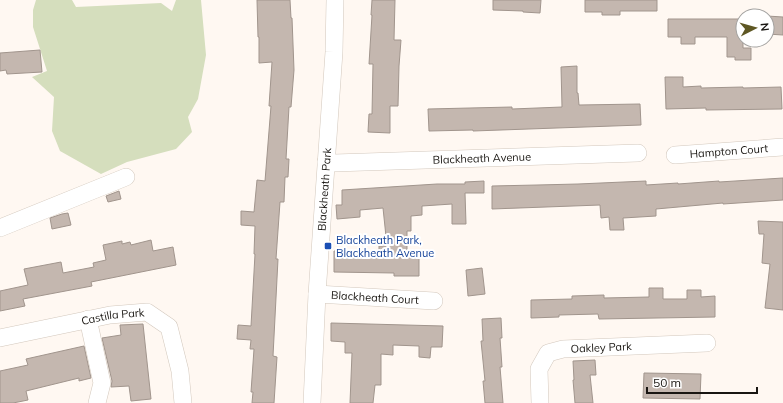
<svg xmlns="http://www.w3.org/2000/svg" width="783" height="403" font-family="Mulish,sans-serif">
<rect width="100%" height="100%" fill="#fff8f2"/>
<path fill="#d5debd" d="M36,0H72L76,7L161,3L172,11L176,0H201L206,55L198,99L188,117L192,132L176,149L127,162L101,174L60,151L52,131L54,97L32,77L47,71L33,27V10Z"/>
<g fill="#c4b7af" stroke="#a1958d">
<path d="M257,0H290L291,18H292L294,70L291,107H289L286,159H289L288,177H285L284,202H280L276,259H278L273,356L277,357L274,403H252L253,392H251L254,349H250L251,340L237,339L238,325L251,326L255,254H254L255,226L241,225V211L254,212L257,180L265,181L271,106H269L272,62L259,63V37H258Z"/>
<path d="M372,0H395L394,40H401L399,66L398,106H390V133L368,132L369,114H372L373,64H369L372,15H371Z"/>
<path d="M493,0H541L540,13L523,12V11L493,10Z"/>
<path d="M585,0H657V11H620V15H602V12H585Z"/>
<path d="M767,16L783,17V35L767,34Z"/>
<path d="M668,19H743V48H751V60H735V57H727V37H695V44H681V37H668Z"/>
<path d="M40,50L42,72L7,74L6,70L0,71V53Z"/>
<path d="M577,66V93H578L579,105L640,104L641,125L473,131V130L429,131L428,109L512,107V109L562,107L561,67Z"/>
<path d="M665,77H683V87L701,86V88L743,87V88L781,87L782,109L706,110V108L666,109Z"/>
<path d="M783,178V200L723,204V203L656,209V216L623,218L624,230H610L609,217L601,218L600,205L492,209V186L537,185L578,184L646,181V185L678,183V184L719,181V182Z"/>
<path d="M484,181V193H465L466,224H452V204L422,206V215L411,216V231H407V254L419,255V276H394V273L334,272V251H379V246H387L383,208L360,210V217L337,219L336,205H342V190L437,184H465V182Z"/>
<path d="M119,191L121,199L108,202L106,196Z"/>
<path d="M68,213L71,225L52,229L50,218L62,214Z"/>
<path d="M758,221L783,222V310L765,308L770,264L762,263L764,234H759Z"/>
<path d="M151,240L153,251L173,247L176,265L91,282L92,286L23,299L25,306L0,311V291L28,285L24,269L61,262L63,273L94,267L93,263L106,260L103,245L122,241V244L130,242L131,245Z"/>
<path d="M482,268L485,294L468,296L466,270Z"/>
<path d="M649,288H663V299H687V290H701V297L715,296V317L599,319L598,314L559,315V317L531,318V300L572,299V296L604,295V298L649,297Z"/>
<path d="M501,318L502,338H500L502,367H500L503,403H485L483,381H485L481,341H483L482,319Z"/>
<path d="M331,323L443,326L442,347H431L430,358L419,357V346L393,345V355L381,354V385H375L373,403H350L352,353H345V342L331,341Z"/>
<path d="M143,324L151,399L131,401L129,386L111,387L112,381L102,338L121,335L120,325Z"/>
<path d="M84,346L91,378L79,381V378L26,391L28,400L13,403H0V371L28,365L26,359Z"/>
<path d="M595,360L596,375H590L593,403H575L573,380H574L573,361Z"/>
<path d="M644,373L701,374L700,399L643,398Z"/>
</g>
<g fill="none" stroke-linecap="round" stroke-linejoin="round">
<g stroke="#d3c8bd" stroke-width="18">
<g id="minor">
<path id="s1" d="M675,155L783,147"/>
<path id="s2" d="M326,162L334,163L638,153"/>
<path d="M0,228L126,177"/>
<path id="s3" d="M317,294L434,301"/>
<path d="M88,319L102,383L97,403"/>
<path id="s4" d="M0,338L110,315L147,312L169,327L180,371L183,403"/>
<path id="s5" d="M312,403L317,294L334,52L335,0"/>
<path id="s6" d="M540,403L539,369L548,353L563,349L707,343"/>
</g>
</g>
<use href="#minor" stroke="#fff" stroke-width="17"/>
</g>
<rect fill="#1a4fb4" stroke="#fff" stroke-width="1.5" x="324" y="242" width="8" height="8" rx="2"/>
<g text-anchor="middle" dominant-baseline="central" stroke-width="4" stroke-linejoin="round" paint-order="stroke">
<g font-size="11" fill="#191612" stroke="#fff">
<text stroke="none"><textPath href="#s1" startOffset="54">Hampton Court</textPath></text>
<text stroke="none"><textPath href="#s2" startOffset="156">Blackheath Avenue</textPath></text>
<text stroke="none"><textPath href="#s5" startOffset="214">Blackheath Park</textPath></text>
<text stroke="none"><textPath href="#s3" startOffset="58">Blackheath Court</textPath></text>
<text stroke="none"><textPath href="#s4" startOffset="115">Castilla Park</textPath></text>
<text stroke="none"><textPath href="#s6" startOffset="106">Oakley Park</textPath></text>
</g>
<g font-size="11" fill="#164399" stroke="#fff" text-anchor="start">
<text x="336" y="240">Blackheath Park,<tspan x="336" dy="13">Blackheath Avenue</tspan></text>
</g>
</g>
<g transform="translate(755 28) rotate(84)"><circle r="19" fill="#ffffff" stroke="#a3a2a0"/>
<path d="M0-3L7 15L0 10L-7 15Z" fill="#5e5723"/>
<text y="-6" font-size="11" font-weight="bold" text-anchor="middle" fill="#191612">N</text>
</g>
<path d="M647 387v6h110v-6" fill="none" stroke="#191612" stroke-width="2"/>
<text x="653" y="387" font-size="12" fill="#191612" stroke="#ffffff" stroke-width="3" paint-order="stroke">50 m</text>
</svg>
